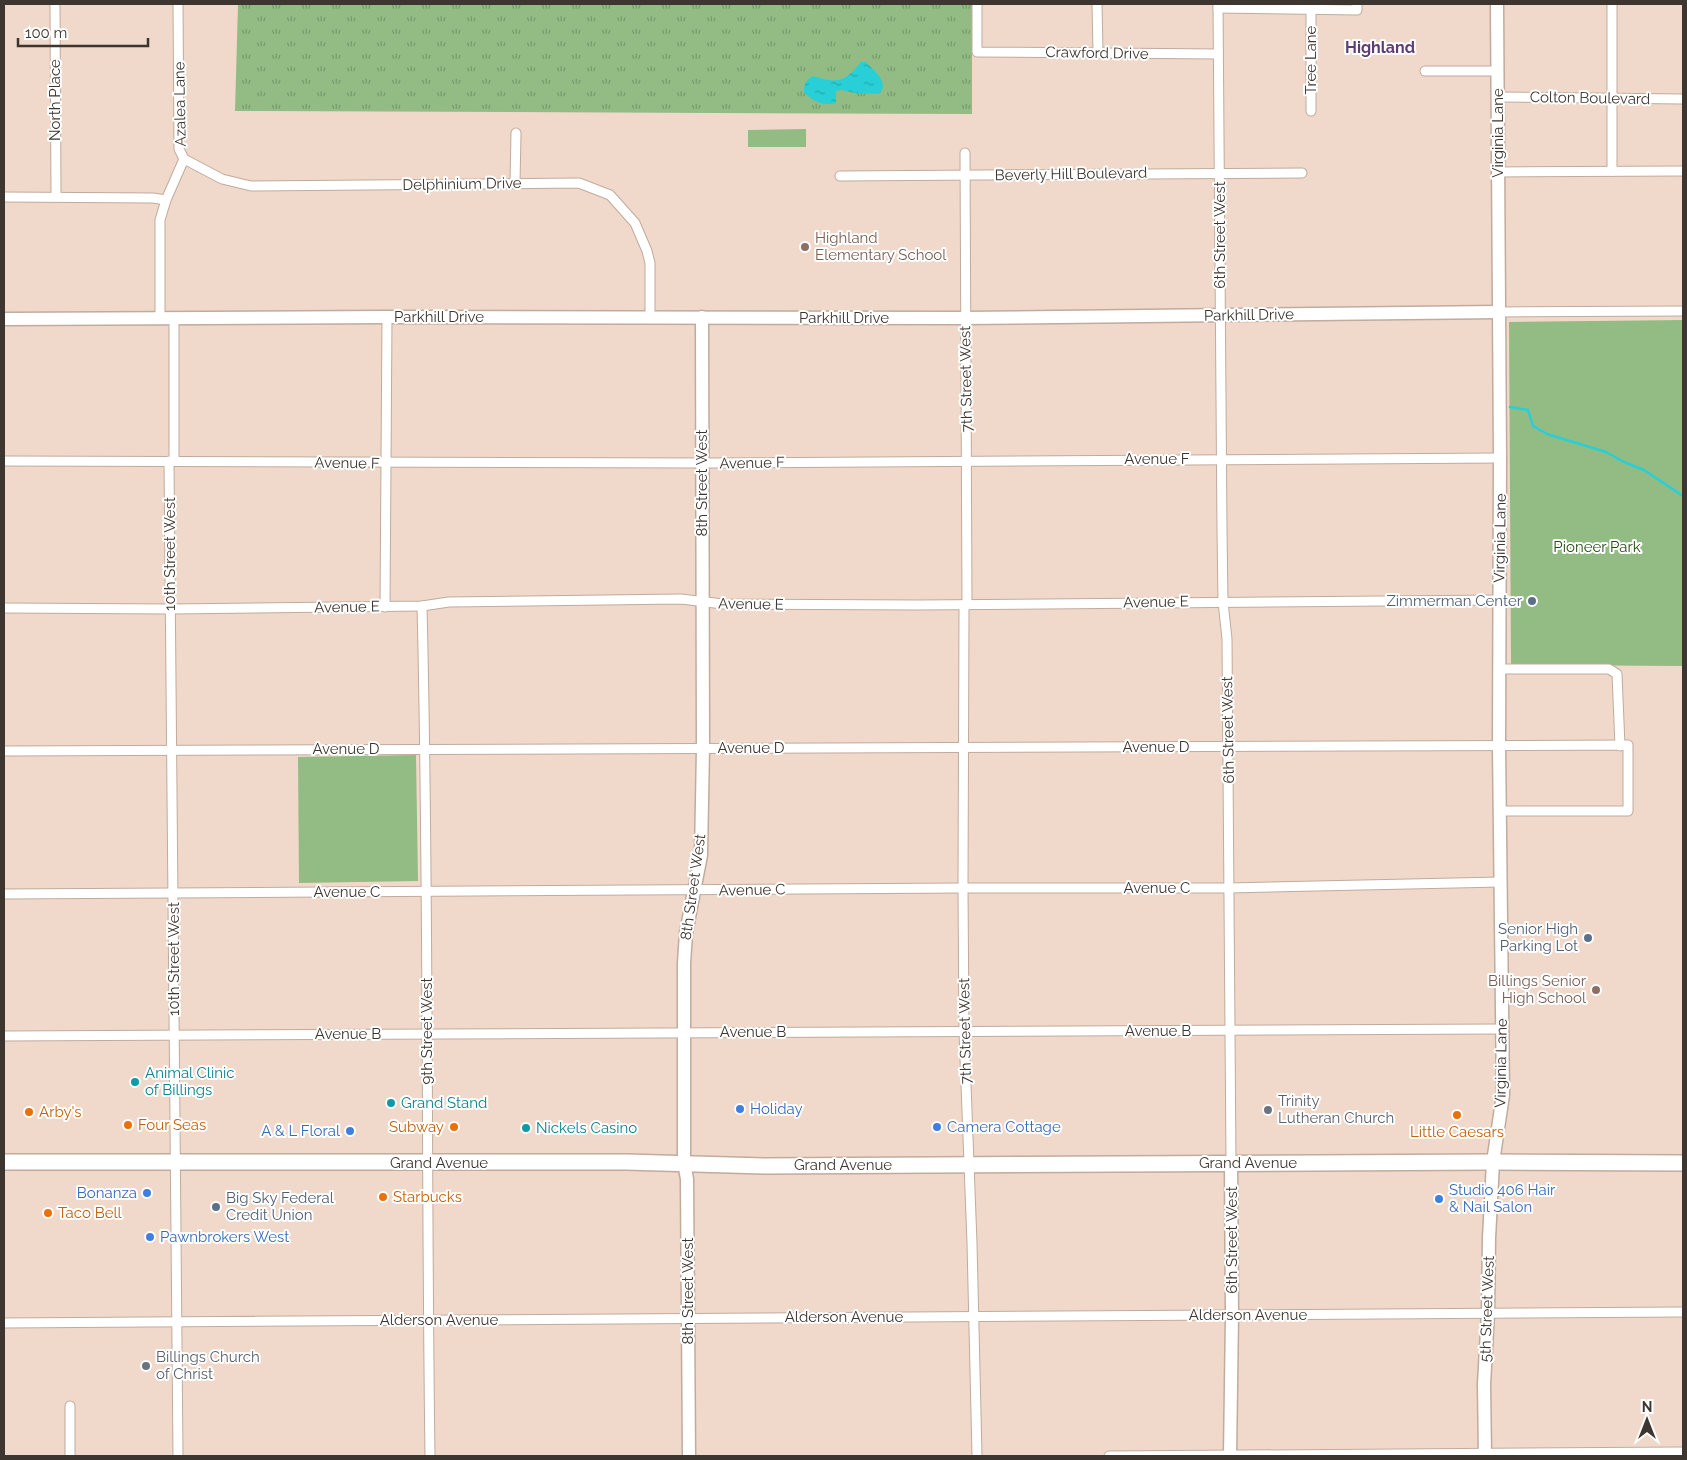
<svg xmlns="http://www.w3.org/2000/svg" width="1687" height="1460" font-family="Raleway,sans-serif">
<defs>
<pattern id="grass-tufts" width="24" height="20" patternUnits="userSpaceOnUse" patternTransform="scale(1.25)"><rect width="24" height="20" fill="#92bc84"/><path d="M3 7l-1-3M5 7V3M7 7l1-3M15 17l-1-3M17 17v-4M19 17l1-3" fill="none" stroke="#789a6c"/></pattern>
<pattern id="water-ripples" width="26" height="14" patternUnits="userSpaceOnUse" patternTransform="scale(1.25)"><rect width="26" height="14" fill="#28cfd6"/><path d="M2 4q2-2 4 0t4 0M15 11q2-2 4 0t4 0" fill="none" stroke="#24a9ae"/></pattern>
</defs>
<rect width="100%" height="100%" fill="#f0d9ca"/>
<path fill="url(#grass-tufts)" d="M238,4H972V114L235,111Z"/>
<g fill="#92bc84">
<path d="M806,129V147H748V130Z"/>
<path d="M1683,320V666L1511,665L1509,322Z"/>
<path d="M416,755L418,881L299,883L298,757Z"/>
</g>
<path fill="url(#water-ripples)" d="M861,62H866C872,70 891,81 879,94L855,93L841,90L836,91V103C823,106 813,102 804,92C804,84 806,80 813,76C838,84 845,82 861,62Z"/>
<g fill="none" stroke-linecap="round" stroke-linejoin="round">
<path stroke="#28cfd6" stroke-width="2.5" d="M1510,407L1528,410L1533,426L1547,434L1606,452L1624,462L1644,470L1683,496"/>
<g stroke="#c1ab9d" stroke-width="11">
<g id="street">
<path d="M55,4L56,196"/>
<path d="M977,4V52L1218,54"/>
<path d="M1097,4L1098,52"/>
<path d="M1218,4L1222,530L1223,602L1227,639L1231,1163"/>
<path d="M1218,8L1357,10V4"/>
<path d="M1311,10V111"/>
<path d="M1425,71H1498"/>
<path d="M1497,97L1683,99"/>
<path d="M965,153L967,605"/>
<path d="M184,159L222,179L251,186L579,183L610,195L635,223L647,251L650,263V317"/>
<path d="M1612,171V4"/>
<path d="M1498,172L1683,171"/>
<path d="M840,176L1302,173"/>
<path d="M515,183L516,133"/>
<path d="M4,197L153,198L166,200"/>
<path d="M1499,312L1683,311"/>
<path d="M160,318V220L166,200L184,159L179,149L178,4"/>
<path d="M174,318V461"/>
<path d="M4,461L711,463L1500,458"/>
<path d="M169,461L178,1456"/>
<path d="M964,605L963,888L964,1032L972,1243L977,1456"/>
<path d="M422,606C429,889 426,1173 430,1456"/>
<path d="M385,607L387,317"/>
<path d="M4,608L171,609L422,606L449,602L681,599L723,604L920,605L1499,600"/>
<path d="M1499,669H1609L1617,674L1620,746"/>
<path d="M4,751L1628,745V811H1499"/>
<path d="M4,894L963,888H1229L1501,882"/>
<path d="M4,1036L1502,1029"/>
<path d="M4,1323L1683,1312"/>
<path d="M70,1406V1456"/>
<path d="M1109,1456L1683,1452"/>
</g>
</g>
<g stroke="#c1ab9d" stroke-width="15">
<g id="secondary">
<path d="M4,319L387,317L965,318L1499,312"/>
<path d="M689,1456L687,1179L684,1163V963L686,933L701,855L703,748L702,317"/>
<path d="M1230,1456L1232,1315L1231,1163"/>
<path d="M1485,1456L1484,1384L1488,1313L1489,1238L1493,1162L1503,1095L1499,746L1500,458L1497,4"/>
</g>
</g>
<g stroke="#c1ab9d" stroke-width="18">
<path id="primary" d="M4,1162H626L765,1166L1493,1162L1683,1163"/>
</g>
<use href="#street" stroke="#fff" stroke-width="9"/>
<use href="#secondary" stroke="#fff" stroke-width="12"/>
<use href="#primary" stroke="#fff" stroke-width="15"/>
</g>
<g fill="#8d6e63" stroke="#fff" stroke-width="2">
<circle cx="805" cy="247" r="5"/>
<circle cx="1596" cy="990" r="5"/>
</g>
<g fill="#5c6f8a" stroke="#fff" stroke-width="2">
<circle cx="1532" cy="601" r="5"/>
<circle cx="1588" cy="938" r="5"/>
<circle cx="216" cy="1207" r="5"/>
</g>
<g fill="#0f9aa8" stroke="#fff" stroke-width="2">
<circle cx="135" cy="1082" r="5"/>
<circle cx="391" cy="1103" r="5"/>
<circle cx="526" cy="1128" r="5"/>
</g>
<g fill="#3f7fe0" stroke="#fff" stroke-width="2">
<circle cx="740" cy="1109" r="5"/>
<circle cx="937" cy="1127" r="5"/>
<circle cx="350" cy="1131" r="5"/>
<circle cx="147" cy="1193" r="5"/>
<circle cx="1439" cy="1199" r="5"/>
<circle cx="150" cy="1237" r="5"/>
</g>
<g fill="#6b7280" stroke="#fff" stroke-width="2">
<circle cx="1268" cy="1110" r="5"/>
<circle cx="146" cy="1366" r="5"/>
</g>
<g fill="#e8710a" stroke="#fff" stroke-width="2">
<circle cx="29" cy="1112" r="5"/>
<circle cx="1457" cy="1115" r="5"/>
<circle cx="128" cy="1125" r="5"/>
<circle cx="454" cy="1127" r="5"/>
<circle cx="383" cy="1197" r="5"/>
<circle cx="48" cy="1213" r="5"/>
</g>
<g text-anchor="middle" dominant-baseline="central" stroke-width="4" stroke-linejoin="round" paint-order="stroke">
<g font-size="15" fill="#3d352f" stroke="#fff">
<text transform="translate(1097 53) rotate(1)">Crawford Drive</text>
<text transform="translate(1311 60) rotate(-90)">Tree Lane</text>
<text transform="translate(1590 98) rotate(1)">Colton Boulevard</text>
<text transform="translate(55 100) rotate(-90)">North Place</text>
<text transform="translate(180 104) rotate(-91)">Azalea Lane</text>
<text transform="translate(1498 133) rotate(-90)">Virginia Lane</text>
<text transform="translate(1071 174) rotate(-1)">Beverly Hill Boulevard</text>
<text transform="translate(462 184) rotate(-1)">Delphinium Drive</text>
<text transform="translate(1220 235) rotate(-90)">6th Street West</text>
<text transform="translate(1249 315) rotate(-1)">Parkhill Drive</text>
<text x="439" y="317">Parkhill Drive</text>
<text x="844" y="318">Parkhill Drive</text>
<text transform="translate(966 379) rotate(-91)">7th Street West</text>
<text x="1157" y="459">Avenue F</text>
<text transform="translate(347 463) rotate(1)">Avenue F</text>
<text transform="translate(752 463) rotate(-1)">Avenue F</text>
<text transform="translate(702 483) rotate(-90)">8th Street West</text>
<text transform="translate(1500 538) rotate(-89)">Virginia Lane</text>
<text transform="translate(170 554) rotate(-90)">10th Street West</text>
<text transform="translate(1156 602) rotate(-1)">Avenue E</text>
<text transform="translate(751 604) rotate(1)">Avenue E</text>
<text transform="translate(347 607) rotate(-1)">Avenue E</text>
<text transform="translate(1228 730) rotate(-91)">6th Street West</text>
<text x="1156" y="747">Avenue D</text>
<text x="751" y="748">Avenue D</text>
<text x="346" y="749">Avenue D</text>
<text transform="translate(693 887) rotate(-82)">8th Street West</text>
<text x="1157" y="888">Avenue C</text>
<text transform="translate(752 890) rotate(-1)">Avenue C</text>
<text x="347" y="892">Avenue C</text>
<text transform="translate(174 959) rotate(-90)">10th Street West</text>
<text transform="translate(427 1031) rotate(-90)">9th Street West</text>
<text transform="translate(965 1031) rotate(-91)">7th Street West</text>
<text x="1158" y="1031">Avenue B</text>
<text x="753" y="1032">Avenue B</text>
<text x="348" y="1034">Avenue B</text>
<text transform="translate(1501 1063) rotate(-89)">Virginia Lane</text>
<text x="439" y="1163">Grand Avenue</text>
<text x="1248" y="1163">Grand Avenue</text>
<text x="843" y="1165">Grand Avenue</text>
<text transform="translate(1232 1240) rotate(-90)">6th Street West</text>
<text transform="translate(688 1291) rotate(-90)">8th Street West</text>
<text transform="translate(1487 1309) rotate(-88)">5th Street West</text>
<text x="1248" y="1315">Alderson Avenue</text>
<text x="844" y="1317">Alderson Avenue</text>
<text x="439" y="1320">Alderson Avenue</text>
</g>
<g font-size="15" fill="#785e54" stroke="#fff" text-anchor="start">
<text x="815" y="238">Highland<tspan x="815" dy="17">Elementary School</tspan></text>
<text x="1586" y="981" text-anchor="end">Billings Senior<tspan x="1586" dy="17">High School</tspan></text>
</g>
<g font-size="15" fill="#284e18" stroke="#fff">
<text x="1597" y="547">Pioneer Park</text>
</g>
<g font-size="15" fill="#4e5e75" stroke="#fff" text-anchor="end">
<text x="1522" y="601">Zimmerman Center</text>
<text x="1578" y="929">Senior High<tspan x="1578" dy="17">Parking Lot</tspan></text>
<text x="226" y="1198" text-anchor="start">Big Sky Federal<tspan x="226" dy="17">Credit Union</tspan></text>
</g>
<g font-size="15" fill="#0d838f" stroke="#fff" text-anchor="start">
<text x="145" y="1073">Animal Clinic<tspan x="145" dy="17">of Billings</tspan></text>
<text x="401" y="1103">Grand Stand</text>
<text x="536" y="1128">Nickels Casino</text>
</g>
<g font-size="15" fill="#5b616d" stroke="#fff" text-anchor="start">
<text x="1278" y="1101">Trinity<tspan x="1278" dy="17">Lutheran Church</tspan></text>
<text x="156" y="1357">Billings Church<tspan x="156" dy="17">of Christ</tspan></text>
</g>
<g font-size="15" fill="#366cbe" stroke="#fff" text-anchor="start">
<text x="750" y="1109">Holiday</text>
<text x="947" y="1127">Camera Cottage</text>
<text x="340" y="1131" text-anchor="end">A &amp; L Floral</text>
<text x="1449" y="1190">Studio 406 Hair<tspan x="1449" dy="17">&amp; Nail Salon</tspan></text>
<text x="137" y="1193" text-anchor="end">Bonanza</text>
<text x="160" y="1237">Pawnbrokers West</text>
</g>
<g font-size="15" fill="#c56008" stroke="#fff" text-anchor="start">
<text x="39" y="1112">Arby's</text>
<text x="138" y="1125">Four Seas</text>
<text x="444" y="1127" text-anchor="end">Subway</text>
<text x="1457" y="1132" text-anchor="middle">Little Caesars</text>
<text x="393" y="1197">Starbucks</text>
<text x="58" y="1213">Taco Bell</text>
</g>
<g font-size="16" font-weight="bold" fill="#603c75" stroke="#fff">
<text x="1380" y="47">Highland</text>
</g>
</g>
<rect width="1687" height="1460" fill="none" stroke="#3d352f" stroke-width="10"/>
<g transform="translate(1647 1420)" stroke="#ffffff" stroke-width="4" paint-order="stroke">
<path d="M0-4L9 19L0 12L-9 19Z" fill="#3d352f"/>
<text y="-8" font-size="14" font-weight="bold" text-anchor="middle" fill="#3d352f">N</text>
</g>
<path d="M18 38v8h130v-8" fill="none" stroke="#3d352f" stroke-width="2.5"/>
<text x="25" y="38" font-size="15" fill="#3d352f" stroke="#ffffff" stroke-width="4" paint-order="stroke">100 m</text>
</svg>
